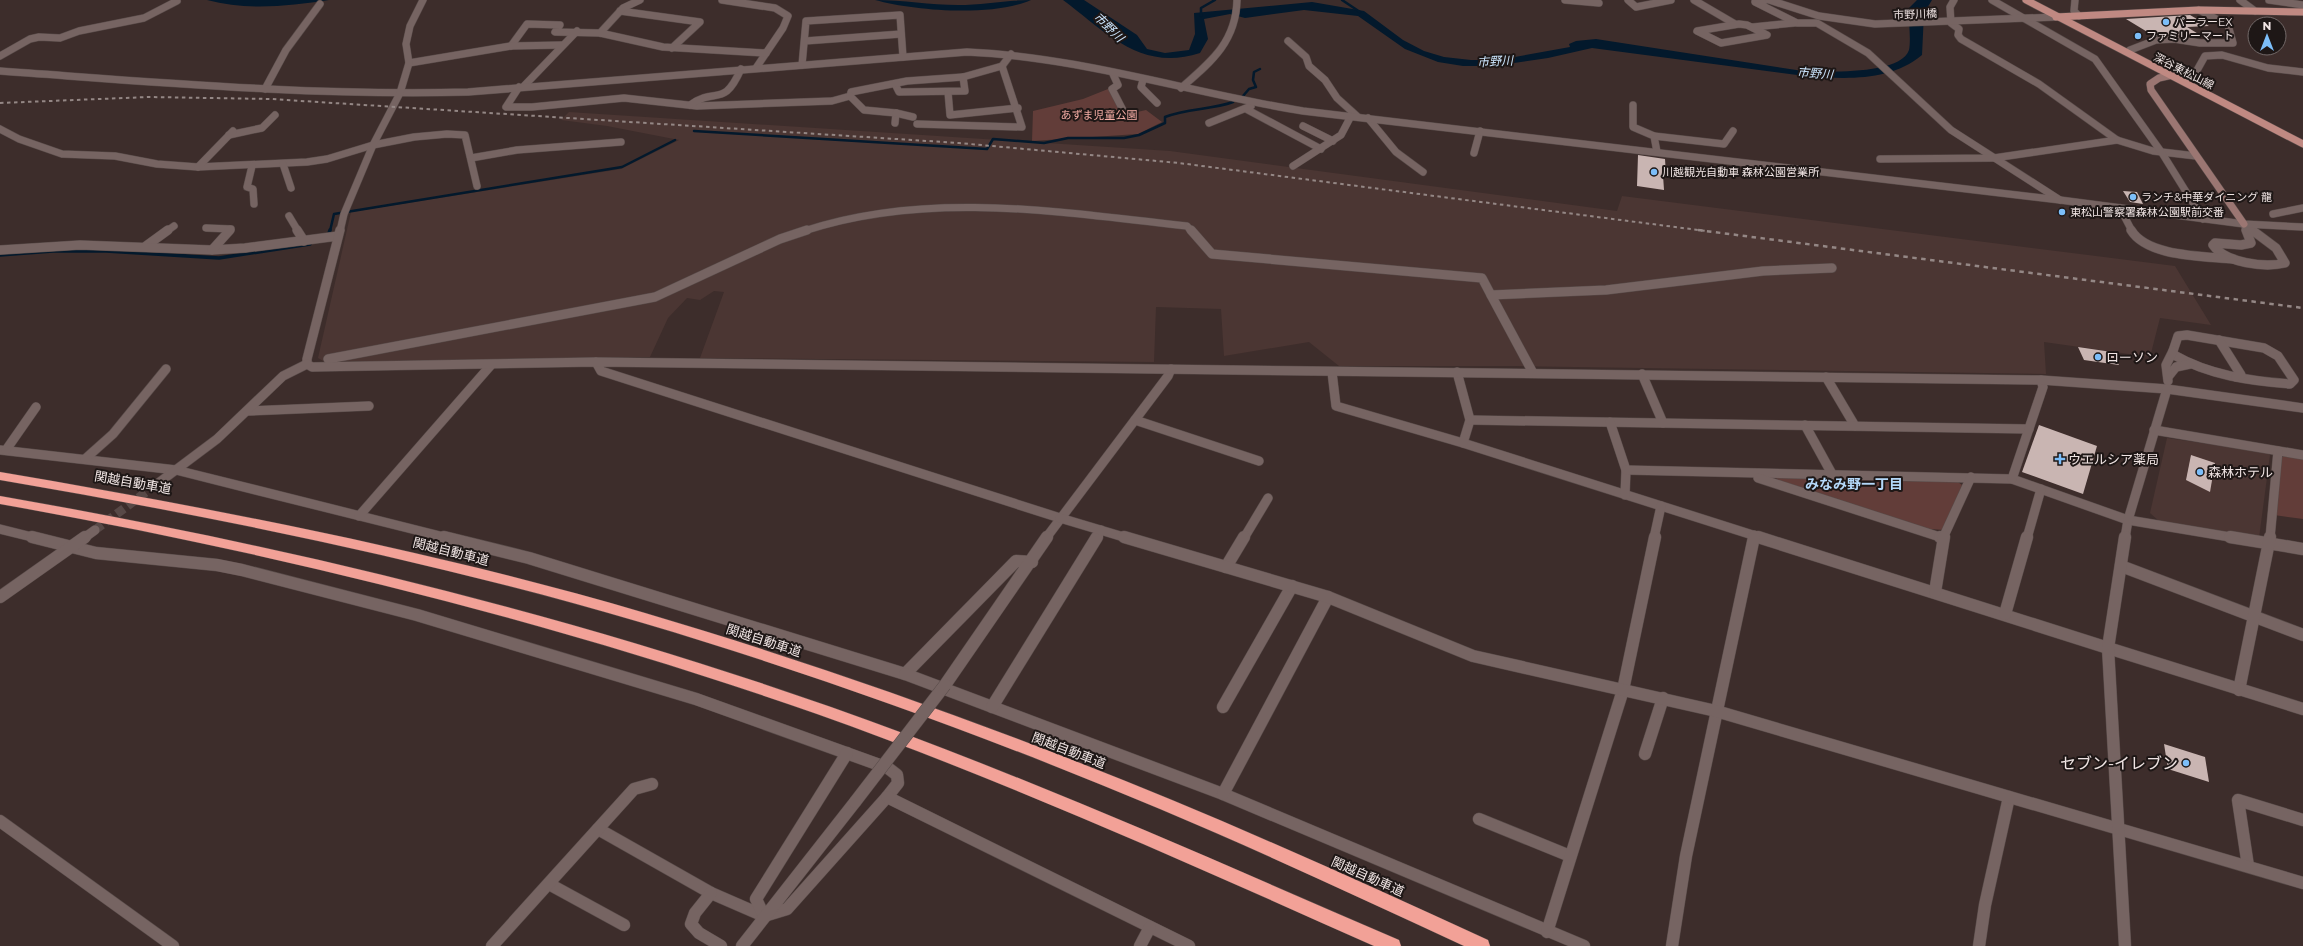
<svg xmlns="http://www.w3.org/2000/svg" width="2303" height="946" font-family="Montserrat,'Noto Sans JP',sans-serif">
<rect width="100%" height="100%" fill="#3d2d2b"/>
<g fill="#4b3633">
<path d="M569,112L1170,151L1617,211L1622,196L2175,266L2211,325L2160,318L2150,357L2044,342L2046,374L1515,366H1339L1309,342L1224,356L1221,309L1156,307L1154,362L700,358L724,292L714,291L700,300L687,298L668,318L650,357L325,362L318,358L351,212L621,169L679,140L607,126L561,120Z"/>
<path d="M2167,438L2266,452L2270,455L2259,538L2159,521L2150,513Z"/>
</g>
<g fill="#623d39">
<path d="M1108,89L1124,115L1146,110L1162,122L1138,134L1032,141L1033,111L1083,99Z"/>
<path d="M2286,455L2303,457V519L2274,515L2282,457Z"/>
<path d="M1776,477L1954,479L1962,485L1944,530L1930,529L1778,483Z"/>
</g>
<g fill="#03192c">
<path d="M207,0H329C289,6 247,11 207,0Z"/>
<path d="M875,0C903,0 930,5 958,5C983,5 1007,0 1031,0C993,17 915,11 875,0Z"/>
<path d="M1063,0H1084L1137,35L1147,49L1165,53L1189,50L1195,34L1194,13L1312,2L1364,11L1403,40L1424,51L1444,57L1471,60H1498L1570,47L1569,44L1576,41L1596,39L1803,71C1825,72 1901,75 1909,50C1911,41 1909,20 1908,9L1917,0H1932L1924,13L1922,55C1890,82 1845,79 1805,76L1592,48L1548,58L1493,66H1463L1438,62L1405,49L1358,16L1304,10L1245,18L1230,14L1204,19L1208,39L1200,53C1141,72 1107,33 1063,0Z"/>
</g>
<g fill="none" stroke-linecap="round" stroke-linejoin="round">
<g stroke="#03192c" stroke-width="2.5">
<path d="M1342,0L1360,12"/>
<path d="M1201,16V8L1215,0"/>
<path d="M1243,96L1249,89L1256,87L1253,80L1254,72L1260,69"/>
<path d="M694,131L987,149L993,139L1044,143L1068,138H1124L1139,135L1165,123V117C1187,108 1211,110 1233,102"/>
<path d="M330,231L334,214L622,167L675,140"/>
</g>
<g stroke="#03192c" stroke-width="3.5">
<path d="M329,233L330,230"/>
<path d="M0,255L53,251H106L219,258L310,244"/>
</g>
</g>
<g fill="#c9b5b2">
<path d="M2190,15L2209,26L2187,27L2200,35L2154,36L2126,19Z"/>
<path d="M1638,155L1665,159L1666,175H1663L1664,190L1637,186Z"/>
<path d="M2123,191L2137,192L2143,204L2130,202Z"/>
<path d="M2078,347L2112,352L2119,365L2084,360Z"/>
<path d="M2039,425L2097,446L2083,494L2022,472Z"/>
<path d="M2191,455L2215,463L2210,492L2186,480Z"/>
<path d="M2164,744L2205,757L2209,782L2168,769Z"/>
</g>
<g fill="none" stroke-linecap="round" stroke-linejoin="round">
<path stroke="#584947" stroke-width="9" stroke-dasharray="9 4.5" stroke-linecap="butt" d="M95,530L157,484"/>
<g stroke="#584b49" stroke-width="8">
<g id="minor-far2">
<path d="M722,0L775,8L788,16L783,28L756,68"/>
<path d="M1565,0L1599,3L1594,0"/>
<path d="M1628,0L1636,7L1671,0"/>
<path d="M1694,0L1735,24"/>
<path d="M1766,0L1755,2L1797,23H1817L1868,53L1951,130L2060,200"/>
<path d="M1954,0L1950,7L1951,23L1959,29L1958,35L1961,39L2039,84L2117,140L2153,151L2196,156"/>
<path d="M1992,0L2095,59L2162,153L2203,219"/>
<path d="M2075,0L2074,11L2079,16"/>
<path d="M2240,0L2255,11"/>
<path d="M2269,0L2303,5"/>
<path d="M620,11L700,22L672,48"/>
<path d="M1739,24L1747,25L1767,35L1721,43L1697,31Z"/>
<path d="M1753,27L1794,23"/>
<path d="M600,33L623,8L640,0"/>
<path d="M805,41L901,34"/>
<path d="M1288,41L1306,57L1309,66L1325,80L1337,98L1358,117"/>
<path d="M511,46L527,24L560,25L555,32L600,33L663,47L766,53"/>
<path d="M2130,50L2156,40L2174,39L2200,43H2233L2228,25L2199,10"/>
<path d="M0,56L30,39L39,37L60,38L79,31L144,18L177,1"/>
<path d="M409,63L511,46L562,45"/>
<path d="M802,65L806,21L900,15L903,57"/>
<path d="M1113,74L1118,85L1112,89L1125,114"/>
<path d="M1143,80L1141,87L1157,103"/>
<path d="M2191,81L2205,56L2222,55L2268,68L2303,72"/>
<path d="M895,84L899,92L965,91L963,77"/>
<path d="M519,87L506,107H532L624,98L697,106L832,101L850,96L851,92L907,81L963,77L1002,66L1011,54"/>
<path d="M523,87L577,31"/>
<path d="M265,89L286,50L320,4"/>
<path d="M948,92L950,115L1018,108"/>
<path d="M850,96L864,110L896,113L895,123"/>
<path d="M690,105C717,86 723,109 741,69"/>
<path d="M1633,105V127L1654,136L1657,152"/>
<path d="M1246,109L1321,149"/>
<path d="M896,113L913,117"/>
<path d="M1368,118L1396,152L1423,172"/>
<path d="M1209,123L1251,106"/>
<path d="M917,124L1022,127L1002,66"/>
<path d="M1303,126L1333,141"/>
<path d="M0,129L19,139L62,154L115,156L157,164L198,167L307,162L327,159L373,145L414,137L447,134L465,135L477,186"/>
<path d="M229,135L262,128L275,115"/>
<path d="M1654,136L1724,144L1733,131"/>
<path d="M1474,153L1480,131"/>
<path d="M471,158L517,150L621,142"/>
<path d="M1880,159L1994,158L2117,140"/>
<path d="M283,164L291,188"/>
<path d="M252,166L247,187L253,189L254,204"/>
<path d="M1293,166L1341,135L1351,116"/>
<path d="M198,167L233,131"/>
<path d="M2273,214L2303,208"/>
<path d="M289,216L298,231"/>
<path d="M206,228L231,229L229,231"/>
<path d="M167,231L174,226"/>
<path d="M804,231C927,190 1061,212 1187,226L1191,231"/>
<path d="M2247,231L2244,224L2253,231"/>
</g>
</g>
<g stroke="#584b49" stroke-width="10">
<g id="minor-far1">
<path d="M297,230L304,241"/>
<path d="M1191,230L1212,254L1482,278L1491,295"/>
<path d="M2246,230L2251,243L2241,245L2215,243L2213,245C2225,263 2265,268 2285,263L2276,248L2252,230"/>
<path d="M146,246L168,230"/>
<path d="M0,250L80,245L212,250L245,248L338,236"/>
<path d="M212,250L230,230"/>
<path d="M2187,335L2264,348L2278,356L2294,380L2290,384C2250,381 2209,375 2174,355L2173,351L2178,336Z"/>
<path d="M2219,340L2241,375L2236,377"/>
<path d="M328,359L655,297L780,239L807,230"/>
<path d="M596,362L601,371L1060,518"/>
<path d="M1332,372L1336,406L1463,443L1762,538"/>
<path d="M1457,372L1470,420L1463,443"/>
<path d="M1533,373L1491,295L1606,290L1763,271L1832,268"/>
<path d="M1642,374L1663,423"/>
<path d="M1826,377L1855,426"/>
<path d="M2168,377L2176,367L2190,364"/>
<path d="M2168,381L2166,365L2173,351"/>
<path d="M248,411L369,406"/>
<path d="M1135,420L1259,461"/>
<path d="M1470,420L2029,429"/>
<path d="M1610,422L1626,470L1625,495"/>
<path d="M1805,425L1832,474"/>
<path d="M2154,430L2303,455"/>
<path d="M0,450L176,470L448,538"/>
<path d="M6,450L36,407"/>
<path d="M85,459L113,434L166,369"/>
<path d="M1626,470L2012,479L2128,520L2236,538"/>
<path d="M1758,478L1943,538"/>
<path d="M2012,479L2043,387L2041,380"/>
<path d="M359,516L491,365"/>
<path d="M0,529L36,538"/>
<path d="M1046,538L1168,376L1171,369"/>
<path d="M1096,538L1101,530"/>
<path d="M1244,538L1268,498"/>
<path d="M1654,538L1661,506"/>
<path d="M1753,538L1754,535"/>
<path d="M1943,538L1971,477"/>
<path d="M2027,538L2041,489"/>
<path d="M2270,538L2278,451"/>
</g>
</g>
<g stroke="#584b49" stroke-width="13">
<g id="minor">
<path d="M32,537L96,553L217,565L242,570L417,615L696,699L888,768L897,775L898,783L887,797L787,909L764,916L711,893L598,829"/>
<path d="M444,537L529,558L905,674L1016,561L1032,562"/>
<path d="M1758,537L2108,648"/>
<path d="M1940,537L1943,538"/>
<path d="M2230,537L2303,549"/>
<path d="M2121,566L2303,635"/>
<path d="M1226,567L1244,537"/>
<path d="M1935,592L1944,537"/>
<path d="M2005,614L2027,537"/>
<path d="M905,674L1223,794L1584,946"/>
<path d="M945,685L1047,537"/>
<path d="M2239,690L2270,537"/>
<path d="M992,707L1097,537"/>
<path d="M1223,707L1292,586"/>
<path d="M1645,754L1663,698"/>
<path d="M1223,794L1328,597"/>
<path d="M887,797L1189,946"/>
<path d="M1479,819L1570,856"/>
<path d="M2248,866L2238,800L2303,820"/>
<path d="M549,884L624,925"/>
<path d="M711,893L695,913L691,924L699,933L721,946"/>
<path d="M764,916L756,899L847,753"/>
<path d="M1547,932L1623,690L1655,537"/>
<path d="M492,946L634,789L652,784"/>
<path d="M742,946L855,802"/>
<path d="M1140,946L1150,927"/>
<path d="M1672,946L1686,856L1754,537"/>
<path d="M1979,946L1985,905L2009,797"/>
</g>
</g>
<g stroke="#584b49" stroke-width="8">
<g id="tertiary-far2">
<path d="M1769,0L1819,16L1875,24L2056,17"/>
<path d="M0,71C156,82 311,96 468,92L967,52C1081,57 1191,93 1303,111L2060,200L2244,224L2303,227"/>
<path d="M1181,88C1211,62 1236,42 1237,0"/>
<path d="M2120,208L2132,231"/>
<path d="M340,231L344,214L373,145L400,93L409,63L406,44L410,26L423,0"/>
</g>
</g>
<g stroke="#584b49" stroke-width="10">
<g id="tertiary-far1">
<path d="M340,230L307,359V364L312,367L596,362L2041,380L2167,389L2303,408"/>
<path d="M2131,230C2147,257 2204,256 2233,259"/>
<path d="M157,484L217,439L283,376L307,364"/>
<path d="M1060,518L1127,538"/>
<path d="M84,538L95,530"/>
<path d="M2125,538L2128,520L2167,389"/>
</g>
</g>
<g stroke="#584b49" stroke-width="13">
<g id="tertiary">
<path d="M1124,537L1328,597L1473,656L1716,711L2303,883"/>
<path d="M0,597L85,537"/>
<path d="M2108,648L2303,709"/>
<path d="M0,821L173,946"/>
<path d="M2125,946L2108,648L2125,537"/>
</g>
</g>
<g stroke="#584b49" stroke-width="8">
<path id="secondary" d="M2177,74L2159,78L2150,84L2151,90L2244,224"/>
</g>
<g stroke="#584b49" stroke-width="8">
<g id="primary">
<path d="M2026,0L2303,144"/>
<path d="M2056,17L2199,10L2303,12"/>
</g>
</g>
<g stroke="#584b49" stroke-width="1">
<g id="motorway">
<path d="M0,472C217,509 434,551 645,613C824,666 1000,729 1172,800C1278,844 1383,892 1488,940L1490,946H1464C1363,899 1262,852 1160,809C991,738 818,675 643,623C432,561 216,517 0,480Z"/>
<path d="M0,496C282,545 561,612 831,707C1024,775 1211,859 1399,940L1401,946H1374C1190,864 1006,781 817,714C551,621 277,553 0,504Z"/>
</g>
</g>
<use href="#minor-far2" stroke="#766462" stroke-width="7"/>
<use href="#minor-far1" stroke="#766462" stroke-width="9"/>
<use href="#minor" stroke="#766462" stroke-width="12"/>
<use href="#tertiary-far2" stroke="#766462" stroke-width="7"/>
<use href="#tertiary-far1" stroke="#766462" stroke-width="9"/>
<use href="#tertiary" stroke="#766462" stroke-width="12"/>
<use href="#secondary" stroke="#9b7672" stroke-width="7"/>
<use href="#primary" stroke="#c08982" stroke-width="7"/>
<use href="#motorway" fill="#f2a197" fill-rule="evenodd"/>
<path stroke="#948785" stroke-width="2" stroke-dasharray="3.5 3.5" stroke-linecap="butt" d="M0,103L149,97L271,99L959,143L1179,163L1706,231"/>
<path stroke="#948785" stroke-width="2.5" stroke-dasharray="4.5 4.5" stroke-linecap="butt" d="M1698,230L2303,308"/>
<g stroke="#584b49" stroke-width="13" stroke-linecap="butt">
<path id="minor-bridge" d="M855,802L945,685"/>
</g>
<use href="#minor-bridge" stroke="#766462" stroke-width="12"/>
</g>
<g fill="#7cbef9" stroke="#1e1716" stroke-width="1.5">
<circle cx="2166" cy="22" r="4"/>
<circle cx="2138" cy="36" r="4"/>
<circle cx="1654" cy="172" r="4"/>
<circle cx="2133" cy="197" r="4"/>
<circle cx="2062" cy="212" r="4"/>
<circle cx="2098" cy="357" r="4"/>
<path d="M2058 453h4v4h4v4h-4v4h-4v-4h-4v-4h4z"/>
<circle cx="2200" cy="472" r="4"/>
<circle cx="2186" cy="763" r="4"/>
</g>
<g text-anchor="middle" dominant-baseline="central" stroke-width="4" stroke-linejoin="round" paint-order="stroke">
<g font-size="11" fill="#f0e5e4" stroke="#1e1716">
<text transform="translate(1915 14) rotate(-2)">市野川橋</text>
<text transform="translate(2184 71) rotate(27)">深谷東松山線</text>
</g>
<g font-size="11" fill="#f0e5e4" stroke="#1e1716" text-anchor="start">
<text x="2174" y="22">パーラーEX</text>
<text x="2146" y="36">ファミリーマート</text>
<text x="1662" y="172">川越観光自動車 森林公園営業所</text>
<text x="2141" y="197">ランチ&amp;中華ダイニング 龍</text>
<text x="2070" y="212">東松山警察署森林公園駅前交番</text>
</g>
<g font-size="11" fill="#f9b0a8" stroke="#1e1716">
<text x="1099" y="115">あずま児童公園</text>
</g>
<g font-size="12" font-style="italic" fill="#cae4fc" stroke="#1e1716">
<text transform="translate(1109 27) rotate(44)">市野川</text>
<text transform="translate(1495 61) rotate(-3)">市野川</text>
<text transform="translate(1815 73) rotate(4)">市野川</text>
</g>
<g font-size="13" fill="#f0e5e4" stroke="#1e1716" text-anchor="start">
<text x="2106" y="357">ローソン</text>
<text x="2068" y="459">ウエルシア薬局</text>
<text x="2208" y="472">森林ホテル</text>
</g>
<g font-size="13" fill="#f0e5e4" stroke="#1e1716">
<text transform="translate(133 482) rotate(10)">関越自動車道</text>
<text transform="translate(451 551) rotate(14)">関越自動車道</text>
<text transform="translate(764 640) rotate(18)">関越自動車道</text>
<text transform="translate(1069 750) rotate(21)">関越自動車道</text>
<text transform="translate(1368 876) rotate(24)">関越自動車道</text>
</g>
<g font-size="14" font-weight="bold" fill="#b4d8f9" stroke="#1e1716">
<text x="1854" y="484">みなみ野一丁目</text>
</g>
<g font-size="16" fill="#f0e5e4" stroke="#1e1716" text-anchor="end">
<text x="2178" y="763">セブン-イレブン</text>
</g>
</g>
<g transform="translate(2267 36)"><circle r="19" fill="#1e1716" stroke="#726968"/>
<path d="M0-3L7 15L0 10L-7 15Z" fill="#7cbef9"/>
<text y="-6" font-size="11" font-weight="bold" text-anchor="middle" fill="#f0e5e4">N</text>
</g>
</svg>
